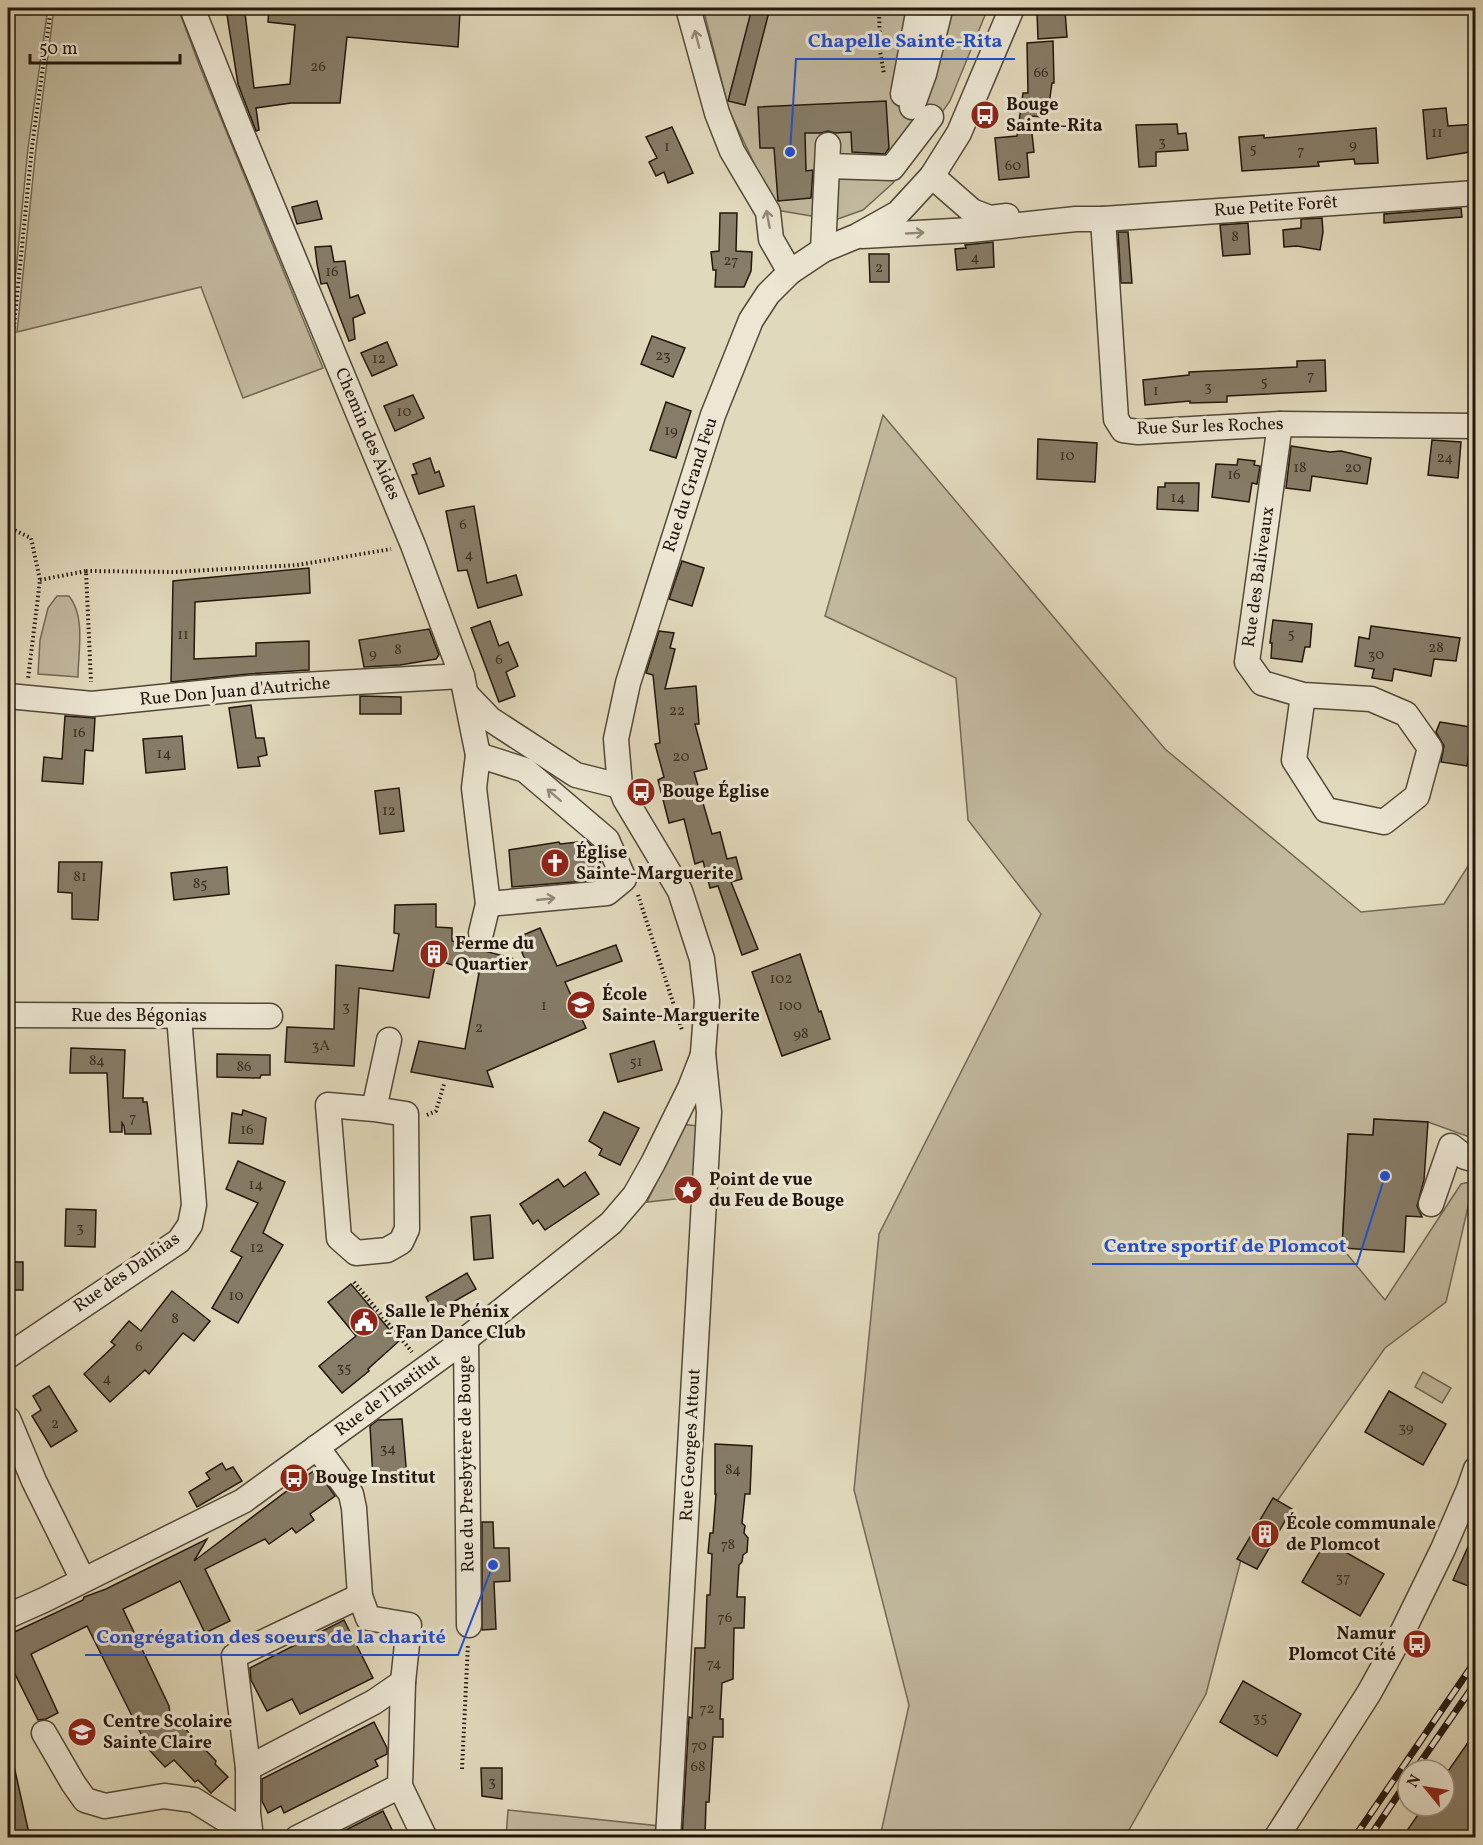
<svg xmlns="http://www.w3.org/2000/svg" width="1483" height="1845" font-family="Vollkorn,serif">
<rect width="100%" height="100%" fill="#e1d9bb"/>
<filter id="stains"><feTurbulence type="fractalNoise" baseFrequency=".00333" numOctaves="4"/><feColorMatrix values="0 0 0 0 .2 0 0 0 0 .09 0 0 0 0 .02 0 0 0 .5 -.17"/></filter>
<radialGradient id="worn" r=".72"><stop offset=".6" stop-color="#630" stop-opacity="0"/><stop offset="1" stop-color="#630" stop-opacity=".3"/></radialGradient>
<g fill="#c1b89d" stroke="#726854" stroke-width="1.5">
<path d="M8,8H48L28,148L10,332L8,341Z"/>
<path d="M54,8H178L200,67L323,368L243,398L201,287L17,332L36,148Z"/>
<path d="M703,8H988L950,101L893,183L863,210L835,220L776,210L729,110Z"/>
<path d="M883,415L1165,749L1361,912L1444,904L1475,855V1139L1428,1122L1374,1119L1373,1135L1348,1134L1342,1248L1385,1300L1461,1184L1474,1181L1446,1302L1385,1348L1244,1548L1206,1694L1125,1837H880L909,1705L854,1490L879,1234L1041,914L968,820L956,678L825,616Z"/>
<path d="M57,596H69C86,617 78,652 78,677L38,674L40,640L48,608Z"/>
<path d="M681,1124L697,1126L693,1197L647,1202L671,1154Z"/>
<path d="M1423,1372L1451,1388L1442,1403L1415,1387Z"/>
<path d="M508,1810L660,1826L658,1837L506,1838Z"/>
</g>
<g fill="#867c67" stroke="#23170c" stroke-width="1.5">
<path d="M269,8H423L460,12L458,47L347,37L340,103H291L256,108L259,130L256,131L238,84L227,15L245,13L254,88L290,84L295,25L268,22Z"/>
<path d="M752,8H770L745,105L728,101Z"/>
<path d="M1065,11L1067,37L1038,39L1037,13Z"/>
<path d="M1053,41L1054,83H1052L1049,104H1045L1044,117L1030,116L1034,152L1027,153L1029,177L999,180L995,138L1017,136L1023,93H1028L1027,43Z"/>
<path d="M886,101L889,148L885,154L852,152L851,132L835,133L828,131L821,133H805L806,171L813,170L811,198L778,201L774,148H760L758,107Z"/>
<path d="M1446,108L1448,126L1476,124V151L1427,159L1423,110Z"/>
<path d="M1177,124L1178,134L1186,133L1188,150L1156,152V166L1139,167L1136,125Z"/>
<path d="M672,127L693,173L668,183L664,172L656,176L649,162L657,158L646,137Z"/>
<path d="M1376,128L1378,163L1355,164L1354,159L1318,162L1319,166L1242,171L1239,137L1264,135V138Z"/>
<path d="M317,201L322,219L297,224L292,207Z"/>
<path d="M1461,208L1462,217L1384,223V214Z"/>
<path d="M720,213H737L736,251L752,252L751,271L744,287H715L716,270H713L711,252L719,251Z"/>
<path d="M1322,218L1323,232L1320,250L1297,246L1284,247L1283,230L1301,228V219Z"/>
<path d="M1248,223L1250,254L1223,256L1220,225Z"/>
<path d="M1118,232H1128L1132,283H1121Z"/>
<path d="M993,242L994,267L957,270L955,249L966,248L965,245Z"/>
<path d="M331,246L334,262L345,261L350,298L358,295L365,313L353,318L355,339L349,341L327,283L321,284L317,264L315,247Z"/>
<path d="M869,254H889V282H870Z"/>
<path d="M652,336L685,348L673,377L641,364Z"/>
<path d="M387,342L397,365L372,376L361,353Z"/>
<path d="M1325,360L1326,391L1227,396V402L1190,403V401L1145,405L1143,380L1189,375V372L1297,367V361Z"/>
<path d="M413,395L424,418L395,431L384,406Z"/>
<path d="M666,402L691,411L676,458L650,450Z"/>
<path d="M1038,439L1097,443L1095,482L1037,479Z"/>
<path d="M1432,440L1461,442L1458,478L1428,475Z"/>
<path d="M1291,446L1330,452L1341,451L1371,458L1367,484L1312,476L1310,491L1286,488Z"/>
<path d="M430,458L435,473L439,471L444,486L419,494L412,475L417,474L413,464Z"/>
<path d="M1238,459L1255,461L1254,465L1260,466L1257,484L1252,483L1249,502L1212,497L1216,464L1237,465Z"/>
<path d="M1165,483H1199L1198,511L1157,509L1158,487H1165Z"/>
<path d="M474,506L487,583L516,575L522,595L478,608L467,570L458,571L446,511Z"/>
<path d="M682,561L704,568L692,606L669,599Z"/>
<path d="M309,568L310,593L195,602L194,659L256,656V643L309,641V670L248,674L171,682L173,581Z"/>
<path d="M1273,620L1312,624L1310,647H1305L1302,662L1271,658L1272,643H1270Z"/>
<path d="M490,621L499,646L508,642L518,666L506,672L515,696L499,702L471,628Z"/>
<path d="M1371,626L1460,638L1456,661L1434,659L1431,676L1394,669L1392,681L1372,678L1374,669L1355,666L1359,637L1369,639Z"/>
<path d="M429,629L439,655L436,659L400,665L364,667L359,640Z"/>
<path d="M659,631L674,633L670,648L675,649L665,689L696,686L699,724H695L707,769L694,772L712,834L720,832L727,859L736,857L742,879L731,882L758,949L742,955L718,886L710,888L703,861L695,864L684,819L669,823L658,780L664,777L655,744L660,743L653,675L646,673Z"/>
<path d="M360,696L401,697V714H360Z"/>
<path d="M251,705L256,738H264L267,755L258,757L260,766L238,768L229,708Z"/>
<path d="M65,716L95,718L93,751L85,750L83,784L42,781L44,757L62,759Z"/>
<path d="M1440,722L1476,728V746H1470L1467,766L1441,762L1444,746L1436,732Z"/>
<path d="M182,736L185,769L146,773L143,739Z"/>
<path d="M399,788L404,831L380,834L375,791Z"/>
<path d="M587,841L595,849L596,855H598L600,859L601,871H597L598,880L512,887L509,850L559,842L560,844Z"/>
<path d="M59,862H102L98,920L72,919V893L58,892Z"/>
<path d="M227,867L229,894L174,900L171,873Z"/>
<path d="M436,904V927L452,928V941L473,947V948L526,962L516,938L540,928L557,966L616,945L622,961L565,982L586,1028L487,1071L493,1087L411,1072L419,1041L465,1049L479,973L436,960L429,998L359,988L354,1066L285,1062L287,1027L334,1029L336,965L393,971L399,934L394,933L395,905Z"/>
<path d="M800,954L819,1012L821,1011L830,1039L782,1056L752,972Z"/>
<path d="M654,1041L662,1070L618,1082L610,1054Z"/>
<path d="M71,1048L125,1050L123,1098H143V1102H147L151,1134H125L124,1126L122,1123V1132H110L107,1073H70Z"/>
<path d="M217,1054L270,1055V1075H261L260,1078L217,1077Z"/>
<path d="M243,1110L266,1118L263,1144L229,1143L232,1113L242,1115Z"/>
<path d="M604,1112L639,1128L620,1165L599,1155L602,1149L589,1141Z"/>
<path d="M1374,1119L1428,1122L1424,1180L1417,1206L1422,1217L1406,1216L1404,1252L1342,1248L1348,1134L1373,1135Z"/>
<path d="M238,1161L285,1182L263,1233L283,1245L238,1323L212,1308L242,1257L231,1251L258,1203L226,1189Z"/>
<path d="M585,1172L599,1194L545,1230L538,1220L533,1224L520,1204L558,1179L564,1187Z"/>
<path d="M66,1209L96,1210L95,1247L65,1246Z"/>
<path d="M490,1215L493,1258L474,1260L471,1217Z"/>
<rect x="8" y="1262" width="15" height="28"/>
<path d="M467,1273L476,1289L434,1313L426,1297Z"/>
<path d="M351,1284L399,1341L368,1369L369,1371L342,1393L319,1366L356,1336L328,1302Z"/>
<path d="M172,1291L210,1321L194,1341L183,1333L149,1374L145,1370L110,1402L84,1374L115,1345L111,1342L129,1321L141,1331Z"/>
<path d="M49,1386L77,1431L51,1447L32,1416L41,1410L33,1396Z"/>
<path d="M1389,1391L1446,1424L1423,1465L1365,1432Z"/>
<path d="M402,1419L407,1478L373,1480L370,1426L378,1420Z"/>
<path d="M715,1444L752,1446L750,1494H745L742,1523L745,1526L744,1533L748,1538L747,1552L743,1555L742,1562L739,1565L737,1597H745L744,1628H734L733,1679L722,1683L720,1719H723V1737H713L709,1802H706L705,1838H682L689,1717L692,1718L695,1648H705L707,1595H710L712,1554L708,1553L710,1533H713L716,1494H715Z"/>
<path d="M222,1463L226,1470L233,1467L242,1481L197,1507L189,1492L210,1479L206,1473Z"/>
<path d="M316,1469L335,1496L310,1514L314,1520L296,1533L292,1528L269,1544L265,1539L205,1569L230,1621L205,1633L180,1581L123,1609L169,1706L170,1713L216,1761L215,1764L228,1777L211,1793L198,1780L195,1782L174,1760L165,1767L142,1742L144,1740L87,1626L31,1654L58,1713L46,1719L38,1720L8,1660V1635L83,1600L84,1597L106,1589L207,1539L194,1561Z"/>
<path d="M1273,1498L1292,1509L1257,1569L1237,1559Z"/>
<path d="M482,1522H493L494,1548H509L510,1581L494,1582L496,1629L482,1630Z"/>
<path d="M1476,1529V1589L1453,1580Z"/>
<path d="M1326,1541L1384,1574L1360,1616L1302,1582Z"/>
<path d="M344,1620L373,1678L300,1714L292,1699L267,1711L251,1680L250,1668Z"/>
<path d="M1243,1681L1301,1714L1277,1756L1220,1722Z"/>
<path d="M374,1722L387,1748V1754L375,1760L378,1766L284,1813L281,1806L268,1813L262,1801V1779Z"/>
<path d="M1476,1731V1838H1402L1424,1806H1444V1777Z"/>
<path d="M14,1766L30,1838H8V1767Z"/>
<path d="M481,1768H502V1799L482,1796Z"/>
<path d="M383,1811L396,1838H330Z"/>
</g>
<g fill="none" stroke-linecap="round" stroke-linejoin="round">
<g stroke="#524838" stroke-width="27">
<g id="minor">
<path d="M192,8L238,124L413,545L462,676L478,755L474,788L488,904L481,933"/>
<path d="M688,8L717,113L732,151L768,212L771,239L790,272"/>
<path d="M903,94L919,8"/>
<path d="M912,107L924,74L939,14L933,8"/>
<path d="M828,166L892,168L931,117"/>
<path d="M932,176L972,211L990,218L1007,216"/>
<path d="M1103,219L1116,419L1123,430L1138,432L1280,424L1476,426"/>
<path d="M862,236L971,230L1076,219H1103L1476,193"/>
<path d="M823,250L828,145"/>
<path d="M1280,424L1247,662L1262,683L1303,695L1371,699L1406,714L1430,748L1417,796L1384,822L1326,810L1294,760L1303,695"/>
<path d="M467,695L490,719L576,775L620,786"/>
<path d="M8,696L92,704L249,688L462,676"/>
<path d="M478,755L525,770L607,840L624,879L607,893L488,904"/>
<path d="M8,1015L270,1016"/>
<path d="M374,1109L406,1114L407,1229L401,1242L387,1250L356,1253L339,1238L328,1105L374,1109L389,1040"/>
<path d="M1431,1204L1451,1146L1465,1157L1476,1160"/>
<path d="M466,1339L469,1625"/>
<path d="M8,1356L179,1241L190,1225L194,1205L179,1016"/>
<path d="M8,1419L34,1481L83,1580"/>
<path d="M8,1616L44,1600L243,1501L466,1339L611,1223L635,1195L653,1163L690,1088L703,1055"/>
<path d="M403,1682L400,1786L425,1838"/>
<path d="M44,1733L73,1783L85,1800L105,1806L164,1796L194,1800L250,1835"/>
<path d="M248,1768L374,1702L403,1682L409,1625L368,1618L360,1596L354,1508L351,1494L317,1447"/>
<path d="M251,1838L248,1813V1768L234,1656L360,1596"/>
<path d="M297,1838L400,1786"/>
<path d="M668,1838L709,1112L703,1053L707,1001L702,959L680,891L625,799L620,786L616,739L628,683L713,415L751,320L768,294L790,272L823,250L857,236L898,213L932,176L959,133L1012,8"/>
<path d="M1276,1838L1369,1693L1401,1635L1443,1549L1469,1489L1476,1469"/>
</g>
</g>
<g stroke="#23170c" stroke-width="4" stroke-dasharray="1.5 3" stroke-linecap="butt">
<path d="M879,8L880,51L884,74"/>
<path d="M8,359L12,346L32,147L51,8"/>
<path d="M8,525L12,529L31,538L40,580L28,679"/>
<path d="M86,571L174,572L297,565L391,549"/>
<path d="M40,580L86,571L91,682"/>
<path d="M638,895L682,1030"/>
<path d="M427,1115L436,1111L444,1084"/>
<path d="M354,1282L412,1352"/>
<path d="M462,1769L468,1644"/>
</g>
<use href="#minor" stroke="#ece6d3" stroke-width="24"/>
<g stroke="#23170c" stroke-width="7">
<g id="rail">
<path d="M1415,1770L1476,1682"/>
<path d="M1354,1838L1476,1660"/>
<path d="M1369,1838L1408,1780"/>
</g>
</g>
<use href="#rail" stroke="#ece6d3" stroke-width="4.5" stroke-dasharray="14" stroke-linecap="butt"/>
</g>
<defs><path id="oneway-shaft" d="M-6 0H5M1.5-3L5.5 0L1.5 3" fill="none" stroke-width="1.6" stroke-linecap="round" stroke-linejoin="round" transform="scale(1.5)"/></defs>
<g stroke="#928979">
<use href="#oneway-shaft" transform="translate(697 39) rotate(-105)"/>
<use href="#oneway-shaft" transform="translate(768 219) rotate(-101)"/>
<use href="#oneway-shaft" transform="translate(915 233) rotate(-3)"/>
<use href="#oneway-shaft" transform="translate(554 795) rotate(-139)"/>
<use href="#oneway-shaft" transform="translate(546 899) rotate(-6)"/>
</g>
<defs>
<g id="bus-disc" transform="scale(1.5)"><circle r="9.5" fill="#8f2418" stroke="#ece6d3"/><path d="M-5-6H5V4H4V6H2V4H-2V6H-4V4H-5ZM-3.5-4V0h7V-4ZM-3.5 1.2v1.5H-2V1.2ZM2 1.2v1.5H3.5V1.2Z" fill="#fff"/></g>
<g id="church-disc" transform="scale(1.5)"><circle r="9.5" fill="#8f2418" stroke="#ece6d3"/><path d="M-1.2-6h2.4v3.5h3.3v2.4h-3.3V6h-2.4V-.1h-3.3v-2.4h3.3Z" fill="#fff"/></g>
<g id="building-disc" transform="scale(1.5)"><circle r="9.5" fill="#8f2418" stroke="#ece6d3"/><path d="M-4-6H4V6H1V3H-1V6H-4ZM-2.5-4.3h1.7v1.8h-1.7ZM.8-4.3h1.7v1.8H.8ZM-2.5-1h1.7V.8h-1.7ZM.8-1h1.7V.8H.8Z" fill="#fff"/></g>
<g id="school-disc" transform="scale(1.5)"><circle r="9.5" fill="#8f2418" stroke="#ece6d3"/><path d="M0-5L7-2L0 1L-7-2ZM-4 1L0 2.5L4 1V4Q0 6-4 4Z" fill="#fff"/></g>
<g id="sight-disc" transform="scale(1.5)"><circle r="9.5" fill="#8f2418" stroke="#ece6d3"/><path d="M0-6L1.8-2.2L6-1.7L2.9 1.2L3.7 5.4L0 3.3L-3.7 5.4L-2.9 1.2L-6-1.7L-1.8-2.2Z" fill="#fff"/></g>
<g id="civic-disc" transform="scale(1.5)"><circle r="9.5" fill="#8f2418" stroke="#ece6d3"/><path d="M-.6-6.5H3V-4.5H.6V-3L4-1V1h2V6H-6V1h2V-1L-.6-3ZM-1.2 2.5V6h2.4V2.5Z" fill="#fff"/></g>
</defs>
<g fill-rule="evenodd">
<use href="#bus-disc" x="985" y="115"/>
<use href="#bus-disc" x="641" y="792"/>
<use href="#church-disc" x="555" y="863"/>
<use href="#building-disc" x="434" y="954"/>
<use href="#school-disc" x="581" y="1005"/>
<use href="#sight-disc" x="688" y="1190"/>
<use href="#civic-disc" x="364" y="1322"/>
<use href="#bus-disc" x="294" y="1478"/>
<use href="#building-disc" x="1265" y="1534"/>
<use href="#bus-disc" x="1417" y="1644"/>
<use href="#school-disc" x="82" y="1732"/>
</g>
<g text-anchor="middle" dominant-baseline="central" stroke-width="6" stroke-linejoin="round" paint-order="stroke">
<g font-size="15" fill="#3c3023">
<text x="318" y="67">26</text>
<text x="1041" y="73">66</text>
<text x="1437" y="133">11</text>
<text x="1162" y="142">3</text>
<text x="1353" y="145">9</text>
<text x="667" y="147">1</text>
<text x="1253" y="149">5</text>
<text x="1301" y="151">7</text>
<text x="1013" y="166">60</text>
<text x="1235" y="237">8</text>
<text x="975" y="258">4</text>
<text x="731" y="261">27</text>
<text x="879" y="268">2</text>
<text x="332" y="272">16</text>
<text x="663" y="356">23</text>
<text x="379" y="359">12</text>
<text x="1311" y="376">7</text>
<text x="1264" y="382">5</text>
<text x="1208" y="387">3</text>
<text x="1156" y="391">1</text>
<text x="404" y="412">10</text>
<text x="671" y="431">19</text>
<text x="1067" y="456">10</text>
<text x="1445" y="458">24</text>
<text x="1300" y="468">18</text>
<text x="1353" y="468">20</text>
<text x="1234" y="475">16</text>
<text x="1178" y="498">14</text>
<text x="463" y="525">6</text>
<text x="469" y="555">4</text>
<text x="1291" y="634">5</text>
<text x="183" y="635">11</text>
<text x="1436" y="648">28</text>
<text x="398" y="650">8</text>
<text x="373" y="654">9</text>
<text x="1376" y="655">30</text>
<text x="499" y="660">6</text>
<text x="677" y="711">22</text>
<text x="79" y="733">16</text>
<text x="164" y="754">14</text>
<text x="681" y="757">20</text>
<text x="389" y="811">12</text>
<text x="80" y="877">81</text>
<text x="200" y="884">85</text>
<text x="781" y="979">102</text>
<text x="544" y="1006">1</text>
<text x="790" y="1006">100</text>
<text x="346" y="1007">3</text>
<text x="479" y="1028">2</text>
<text x="801" y="1034">98</text>
<text x="321" y="1046">3A</text>
<text x="97" y="1061">84</text>
<text x="636" y="1062">51</text>
<text x="244" y="1067">86</text>
<text x="133" y="1118">7</text>
<text x="247" y="1130">16</text>
<text x="256" y="1185">14</text>
<text x="80" y="1228">3</text>
<text x="257" y="1248">12</text>
<text x="236" y="1296">10</text>
<text x="175" y="1319">8</text>
<text x="139" y="1347">6</text>
<text x="344" y="1368">35</text>
<text x="107" y="1379">4</text>
<text x="55" y="1424">2</text>
<text x="1406" y="1428">39</text>
<text x="388" y="1449">34</text>
<text x="733" y="1470">84</text>
<text x="728" y="1545">78</text>
<text x="1343" y="1578">37</text>
<text x="725" y="1618">76</text>
<text x="714" y="1664">74</text>
<text x="707" y="1709">72</text>
<text x="1260" y="1718">35</text>
<text x="699" y="1746">70</text>
<text x="698" y="1767">68</text>
<text x="492" y="1782">3</text>
</g>
<g font-size="18" font-weight="bold" fill="#23170c" stroke="#ece6d3" text-anchor="start">
<text x="1006" y="105">Bouge<tspan x="1006" dy="21">Sainte-Rita</tspan></text>
<text x="662" y="792">Bouge Église</text>
<text x="576" y="853">Église<tspan x="576" dy="21">Sainte-Marguerite</tspan></text>
<text x="455" y="944">Ferme du<tspan x="455" dy="21">Quartier</tspan></text>
<text x="602" y="995">École<tspan x="602" dy="21">Sainte-Marguerite</tspan></text>
<text x="709" y="1180">Point de vue<tspan x="709" dy="21">du Feu de Bouge</tspan></text>
<text x="385" y="1312">Salle le Phénix<tspan x="385" dy="21">- Fan Dance Club</tspan></text>
<text x="315" y="1478">Bouge Institut</text>
<text x="1286" y="1524">École communale<tspan x="1286" dy="21">de Plomcot</tspan></text>
<text x="1396" y="1634" text-anchor="end">Namur<tspan x="1396" dy="21">Plomcot Cité</tspan></text>
<text x="103" y="1722">Centre Scolaire<tspan x="103" dy="21">Sainte Claire</tspan></text>
</g>
<g font-size="18" fill="#23170c" stroke="#ece6d3">
<text transform="translate(1276 207) rotate(-4)">Rue Petite Forêt</text>
<text transform="translate(1210 427) rotate(-2)">Rue Sur les Roches</text>
<text transform="translate(367 434) rotate(67)">Chemin des Aides</text>
<text transform="translate(691 485) rotate(-72)">Rue du Grand Feu</text>
<text transform="translate(1259 577) rotate(-82)">Rue des Baliveaux</text>
<text transform="translate(235 692) rotate(-5)">Rue Don Juan d'Autriche</text>
<text x="139" y="1016">Rue des Bégonias</text>
<text transform="translate(127 1273) rotate(-35)">Rue des Dalhias</text>
<text transform="translate(388 1396) rotate(-36)">Rue de l'Institut</text>
<text transform="translate(691 1445) rotate(-87)">Rue Georges Attout</text>
<text transform="translate(467 1464) rotate(-91)">Rue du Presbytère de Bouge</text>
</g>
</g>
<path fill="none" stroke="#1d4ed8" stroke-width="2" d="M790 152L796 59H1015M1385 1176L1357 1264H1092M493 1565L458 1655H85"/>
<g fill="#1d4ed8" stroke="#ece6d3" stroke-width="2">
<circle cx="790" cy="152" r="6"/>
<circle cx="1385" cy="1176" r="6"/>
<circle cx="493" cy="1565" r="6"/>
</g>
<g font-size="20" text-anchor="middle" font-weight="bold" fill="#1d4ed8" stroke="#ece6d3" stroke-width="6" stroke-linejoin="round" paint-order="stroke">
<text x="905" y="47">Chapelle Sainte-Rita</text>
<text x="1225" y="1252">Centre sportif de Plomcot</text>
<text x="271" y="1643">Congrégation des soeurs de la charité</text>
</g>
<rect width="1483" height="1845" fill="none" stroke="#e1d9bb" stroke-width="30"/>
<rect x="9" y="9" width="1465" height="1827" fill="none" stroke="#23170c" stroke-width="3"/>
<rect x="15" y="15" width="1453" height="1815" fill="none" stroke="#23170c" stroke-width="1.5"/>
<g transform="translate(1426 1788) rotate(300)"><circle r="28" fill="#ece6d3" stroke="#9c9383" stroke-width="1.5"/>
<path d="M0-4.5L10 22L0 15L-10 22Z" fill="#8f2418"/>
<text y="-9" font-size="16" font-weight="bold" text-anchor="middle" fill="#23170c">N</text>
</g>
<path d="M30 54v9h150v-9" fill="none" stroke="#23170c" stroke-width="3"/>
<text x="39" y="54" font-size="18" fill="#23170c" stroke="#ece6d3" stroke-width="4.5" paint-order="stroke">50 m</text>
<rect width="100%" height="100%" filter="url(#stains)"/>
<rect width="100%" height="100%" fill="url(#worn)"/>
</svg>
